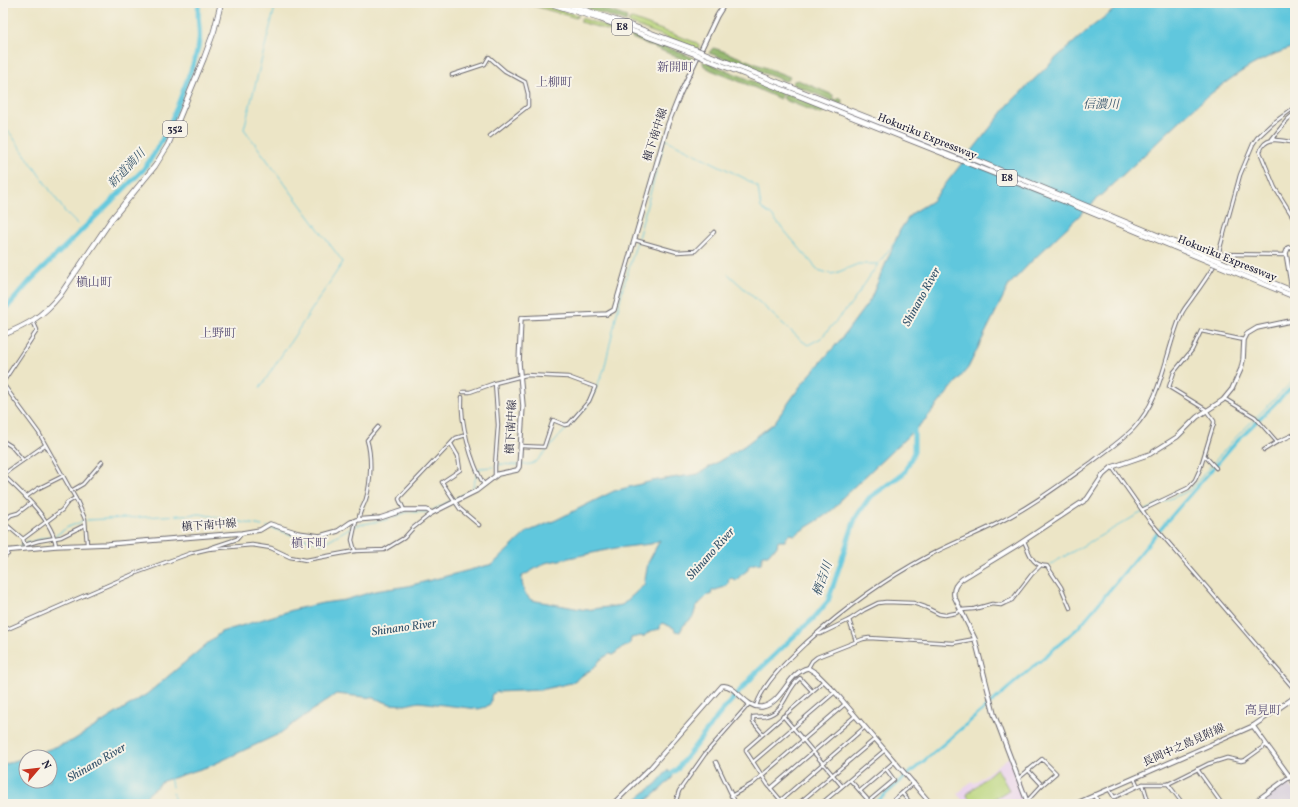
<svg xmlns="http://www.w3.org/2000/svg" width="1298" height="807" font-family="Vollkorn,'Noto Serif JP',serif">
<rect width="100%" height="100%" fill="#f7f3e8"/>
<filter id="ink" filterUnits="userSpaceOnUse"><feTurbulence type="fractalNoise" baseFrequency=".025" numOctaves="2"/><feDisplacementMap in="SourceGraphic" scale="8" xChannelSelector="R" yChannelSelector="G"/><feConvolveMatrix kernelMatrix="1 2 1 2 8 2 1 2 1" color-interpolation-filters="sRGB"/></filter>
<filter id="wash" filterUnits="userSpaceOnUse"><feTurbulence type="fractalNoise" baseFrequency=".012" numOctaves="4" result="noise"/><feDisplacementMap in="SourceGraphic" scale="16" xChannelSelector="R" yChannelSelector="G"/><feGaussianBlur stdDeviation="0.9" result="paint"/><feColorMatrix in="noise" values="0 0 0 0 0 0 0 0 0 0 0 0 0 0 0 0 0 1.4 0 .05"/><feComposite in="paint" operator="in"/></filter>
<g filter="url(#wash)">
<rect width="100%" height="100%" fill="#ece5c6"/>
<path fill="#e9d2ed" d="M1009,757L1027,804H966L957,794L972,781L974,783Z"/>
<path fill="#c9bfd7" d="M1288,782L1295,792V804H1257Z"/>
<g fill="#b9d57b" stroke="#6e7c5b">
<path d="M524,3H537L579,16L576,18Z"/>
<path d="M581,18L626,33L627,35L626,36L581,22Z"/>
<path d="M632,19L697,43L699,45L698,49L629,23V20Z"/>
<path d="M997,768L1009,790L985,804H974L967,796L968,793Z"/>
</g>
<g fill="#92b66b" stroke="#5a6c53">
<path d="M582,3H587L627,17L626,22L581,6Z"/>
<path d="M630,33L694,58L691,61H687L632,38L631,37Z"/>
<path d="M713,48L720,50L790,77L788,80L785,81L709,53Z"/>
<path d="M703,61L783,93L780,99L753,87L711,70L704,66L703,63Z"/>
<path d="M798,80L833,95V98L837,100L839,98L842,100V105L792,84L794,81Z"/>
<path d="M786,93L825,109L822,114H820L785,100L783,98Z"/>
</g>
<g fill="#60c7dd" stroke="#41748c" fill-rule="evenodd">
<path d="M1123,3H1295V47C1234,64 1185,116 1141,158C1104,192 1068,226 1032,261L1009,285L968,368L925,420L842,498C835,513 808,525 795,535L790,534L786,537L785,541H778L777,546L775,549H773L768,555H763L761,563C756,564 752,563 748,567V570L740,576L736,581L732,578L729,579L728,582L729,583L725,587L712,591L711,595H708L696,607L693,617L683,626L680,632L675,631L674,628L662,623L660,625V629L650,631L643,637L641,636L631,638L630,644C624,648 618,649 614,655L609,654L600,660L595,667L571,683L540,690L497,692L492,694L491,697V703L486,707L478,709L419,702L405,705L390,704L374,698L336,694L279,734L210,766L163,781L137,804H3V765L26,757V781H50V757H27L72,741L147,694L221,632L296,609L323,603L345,600L375,591L408,586L493,564L527,532L556,520L614,491L652,481L698,474L744,446L774,423L802,384L841,339L870,300L900,230L911,214L932,201L1009,104L1056,58L1089,29ZM660,540L648,563L644,585L622,605L586,610L531,600L524,592L521,577L545,563L616,548L651,544Z"/>
<path d="M668,770L673,777L662,788L642,804H630L656,784Z"/>
</g>
<g fill="none" stroke-linecap="round" stroke-linejoin="round">
<g stroke="#60c7dd" stroke-width="1">
<path d="M3,129L10,133L66,213L77,224"/>
<path d="M81,228L83,230"/>
<path d="M728,274L801,340L808,345L821,338L852,303L878,264"/>
<path d="M260,388L343,262L244,129L274,11L275,3"/>
<path d="M590,402L604,370L622,291L638,238L665,139L744,178L758,187L761,208L771,215L818,270L831,274L836,273L858,264H878L895,242"/>
<path d="M521,465L531,464L537,461L588,405"/>
<path d="M496,467L500,464L518,465"/>
<path d="M433,510C440,506 469,493 472,488C476,482 475,474 480,468L493,467"/>
<path d="M87,520L200,514L262,526"/>
<path d="M267,527L322,544L353,526L385,520L407,512H428"/>
<path d="M55,536L68,527L84,521"/>
<path d="M26,543L52,536"/>
<path d="M18,547L23,545"/>
<path d="M1051,564L1137,515L1165,501L1190,490L1234,439L1295,379"/>
<path d="M170,777L172,787"/>
<path d="M173,793L175,804"/>
</g>
<path stroke="#60c7dd" stroke-width="3" d="M874,804L1078,628L1168,520L1236,442L1295,384"/>
<g stroke="#60c7dd" stroke-width="5">
<path d="M3,312L31,280L143,170C162,145 174,116 185,86C190,72 197,58 199,42C201,29 196,16 199,3"/>
<path d="M666,779L678,768L722,711L755,674L791,639L813,619L828,601L855,519L869,498L904,473L914,452V426"/>
</g>
</g>
</g>
<g filter="url(#ink)">
<g fill="none" stroke-linecap="round" stroke-linejoin="round">
<g stroke="#69666c" stroke-width="4.5">
<g id="street">
<path d="M452,75L485,64L489,57L505,71L525,82L528,94V106L490,136"/>
<path d="M1272,139L1287,120L1295,113"/>
<path d="M1295,143C1282,141 1265,134 1260,152L1275,188L1295,220"/>
<path d="M635,240L677,252L695,251L714,232"/>
<path d="M1219,254L1286,255"/>
<path d="M1217,259L1240,175L1253,144L1257,138L1272,124L1295,107"/>
<path d="M3,382L36,332L37,330L33,321"/>
<path d="M495,383L498,425L495,466V476"/>
<path d="M3,384L39,433L77,501L85,519L87,544"/>
<path d="M463,392H470L495,383L526,375L568,377L595,387L589,401L569,424L565,425L553,420L544,447L521,446"/>
<path d="M462,397C460,423 471,462 484,485"/>
<path d="M1225,399L1255,417L1277,442L1295,434"/>
<path d="M3,441L11,446L23,460"/>
<path d="M451,444L458,456L460,470L442,482L460,509L479,525"/>
<path d="M1264,450L1277,442"/>
<path d="M1205,456L1216,468"/>
<path d="M1112,467L1149,520L1295,690"/>
<path d="M3,475C21,492 53,520 56,546"/>
<path d="M3,475L8,471L45,445"/>
<path d="M71,491L83,484L102,462"/>
<path d="M26,497L37,489L63,476"/>
<path d="M404,510L399,499L400,497L454,440L456,438L466,435"/>
<path d="M1142,510L1188,488L1195,480L1200,469L1214,423V421L1205,409L1169,387L1174,372L1192,350L1201,331L1244,340"/>
<path d="M359,520C358,513 364,506 366,499C371,483 372,456 367,440L378,427"/>
<path d="M3,522L23,539L25,546"/>
<path d="M3,522L11,515L18,513L31,503"/>
<path d="M3,535L10,528"/>
<path d="M23,539L62,510L67,503L75,498"/>
<path d="M1024,541C1030,553 1031,566 1047,566L1061,587L1070,608"/>
<path d="M25,545L38,541L61,537L85,525"/>
<path d="M210,548L237,539L242,533"/>
<path d="M355,551L352,540L356,521"/>
<path d="M3,558L8,554V550"/>
<path d="M849,620L856,641"/>
<path d="M3,631L136,573L191,553L208,549L252,545L271,548L290,557L306,560L355,551L384,550L404,538L413,528L432,513"/>
<path d="M817,634H820L849,620L864,610L878,603L886,602L913,603L925,607L939,614L945,615L956,613L961,610L974,609L992,604L1001,605L1005,603L1012,600L1032,574L1040,566"/>
<path d="M808,668L812,661L817,657L863,639L869,638L953,643L975,639"/>
<path d="M756,706C764,682 788,660 807,642C844,609 885,579 928,556C952,543 977,534 1000,522C1033,505 1062,483 1092,462C1106,451 1121,441 1133,429C1163,398 1165,351 1182,313C1185,307 1189,303 1193,297C1201,286 1208,276 1215,264"/>
<path d="M783,716L842,786"/>
<path d="M763,734L753,722V717C758,716 762,717 766,716C785,712 786,689 800,678L812,691"/>
<path d="M716,762L736,804"/>
<path d="M753,762L835,692"/>
<path d="M1197,769L1222,804"/>
<path d="M1028,770L1042,785"/>
<path d="M1019,778L1042,759L1056,773L1042,785L1027,801"/>
<path d="M1134,778L1138,786"/>
<path d="M850,780L869,801L894,780L886,769"/>
<path d="M1143,784L1149,804"/>
<path d="M1168,784L1183,804"/>
<path d="M771,788L855,716"/>
<path d="M1109,789L1114,797H1115L1138,786L1143,784H1168L1208,764L1227,758L1241,761L1245,760L1266,745"/>
<path d="M860,791L894,762"/>
<path d="M902,793L911,804"/>
<path d="M731,796L752,784L845,704"/>
<path d="M781,800L865,727"/>
<path d="M675,804L679,791L705,754L749,704"/>
<path d="M784,804L768,785L746,751V749L824,681"/>
<path d="M798,804L875,739"/>
<path d="M821,804L885,750"/>
<path d="M889,804L914,783"/>
</g>
</g>
<g stroke="#69666c" stroke-width="5.5">
<g id="secondary">
<path d="M1295,246L1288,248L1286,253L1295,307"/>
<path d="M3,551L56,546L108,544L242,533L260,530L270,524L298,533L320,536L338,531L351,522L356,520L380,518L404,510H427L432,513L476,491L498,474L517,470L519,467L523,406L519,363L521,318L607,314L614,310L668,124L680,94L717,16L725,3"/>
<path d="M1253,726L1295,784"/>
<path d="M1095,795L1098,804"/>
<path d="M613,804L651,767L722,686C735,683 745,709 762,707C783,703 788,672 808,668L816,673L835,692L931,804"/>
<path d="M1028,804L994,714L975,639L954,596C953,588 956,584 962,579L1016,546L1087,499L1103,475L1112,467L1150,454L1177,437L1197,417L1223,400L1232,389L1241,369L1243,360L1244,340L1247,334L1257,328L1295,320"/>
<path d="M1075,804L1253,726L1295,697"/>
<path d="M1252,804L1295,773"/>
</g>
</g>
<g stroke="#69666c" stroke-width="6">
<g id="highway">
<path d="M548,3L600,19L695,54"/>
<path d="M564,3L624,23L697,50"/>
<path d="M709,55L978,161L1176,243"/>
<path d="M706,59L1066,202L1174,247"/>
<path d="M3,335C29,324 42,317 60,295L111,220L155,166L168,145L204,58L214,31L221,3"/>
</g>
</g>
<use href="#street" stroke="#fff" stroke-width="2.5"/>
<use href="#secondary" stroke="#fff" stroke-width="3.5"/>
<use href="#highway" stroke="#fff" stroke-width="4.5"/>
<g stroke="#69666c" stroke-width="6" stroke-linecap="butt">
<g id="highway-bridge">
<path d="M697,50L709,55"/>
<path d="M695,54L706,59"/>
<path d="M1176,243L1295,292"/>
<path d="M1174,247L1295,297"/>
</g>
</g>
<use href="#highway-bridge" stroke="#fff" stroke-width="4.5"/>
</g>
</g>
<g text-anchor="middle" dominant-baseline="central" stroke-width="4" stroke-linejoin="round" paint-order="stroke">
<g fill="#f7f3e8" stroke="#62616f" stroke-width="1">
<rect x="612" y="19" width="20" height="16" rx="3"/>
<rect x="163" y="121" width="24" height="16" rx="3"/>
<rect x="997" y="170" width="20" height="16" rx="3"/>
</g>
<g font-size="10" font-weight="bold" fill="#22223b">
<text x="622" y="27">E8</text>
<text x="175" y="129">352</text>
<text x="1007" y="178">E8</text>
</g>
<g font-size="11" fill="#22223b" stroke="#f7f3e8">
<text transform="translate(656 135) rotate(-72)">槇下南中線</text>
<text transform="translate(927 137) rotate(22)">Hokuriku Expressway</text>
<text transform="translate(1227 259) rotate(22)">Hokuriku Expressway</text>
<text transform="translate(512 427) rotate(-87)">槇下南中線</text>
<text transform="translate(209 526) rotate(-4)">槇下南中線</text>
<text transform="translate(1184 746) rotate(-24)">長岡中之島見附線</text>
</g>
<g font-size="12" fill="#5b5177" stroke="#f7f3e8">
<text x="675" y="68">新開町</text>
<text x="554" y="83">上柳町</text>
<text x="94" y="283">槇山町</text>
<text x="218" y="334">上野町</text>
<text x="309" y="544">槇下町</text>
<text x="1263" y="711">高見町</text>
</g>
<g font-size="12" font-style="italic" fill="#35546c" stroke="#f7f3e8">
<text x="1101" y="105">信濃川</text>
<text transform="translate(127 169) rotate(-47)">新道満川</text>
<text transform="translate(922 297) rotate(-61)">Shinano River</text>
<text transform="translate(711 554) rotate(-48)">Shinano River</text>
<text transform="translate(823 579) rotate(-70)">栖吉川</text>
<text transform="translate(404 628) rotate(-8)">Shinano River</text>
<text transform="translate(97 763) rotate(-30)">Shinano River</text>
</g>
</g>
<rect width="1298" height="807" fill="none" stroke="#f7f3e8" stroke-width="16"/>
<g transform="translate(38 769) rotate(62)"><circle r="19" fill="#f7f3e8" stroke="#a29fa3"/>
<path d="M0-3L7 15L0 10L-7 15Z" fill="#c8321e"/>
<text y="-6" font-size="11" font-weight="bold" text-anchor="middle" fill="#22223b">N</text>
</g>
</svg>
